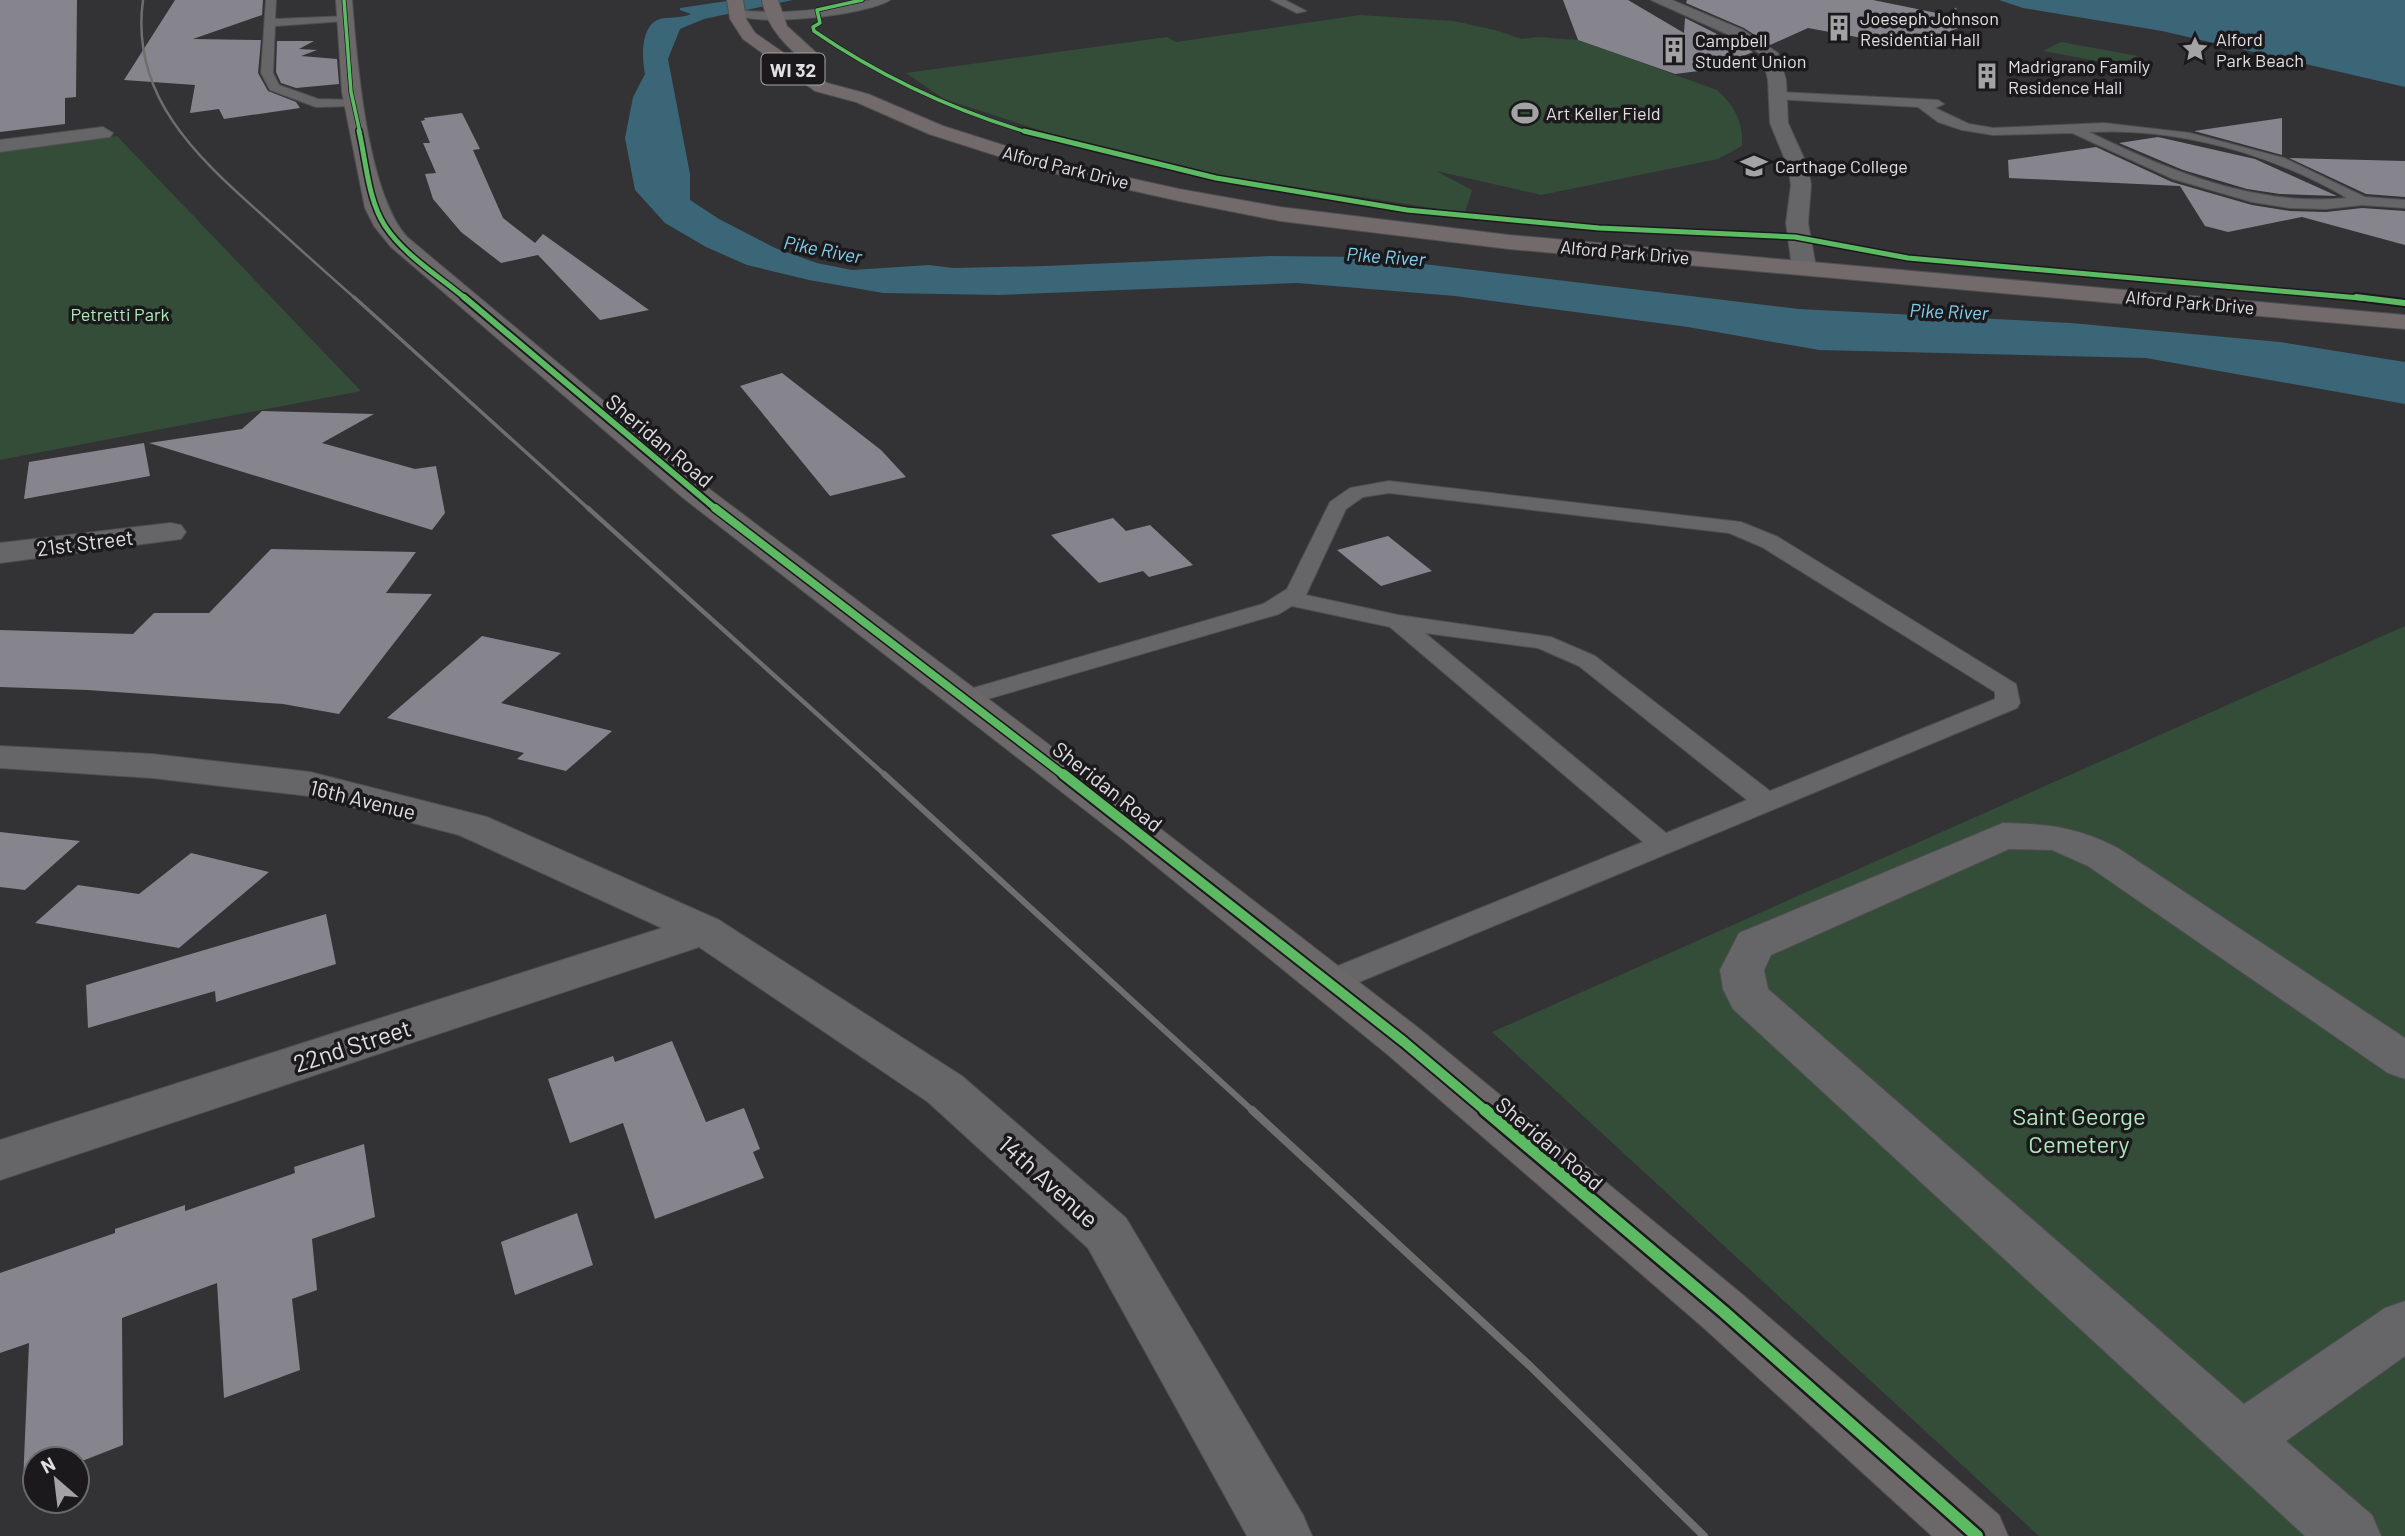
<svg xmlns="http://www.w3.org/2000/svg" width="2405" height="1536" font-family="Barlow,sans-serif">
<rect width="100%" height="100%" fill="#333235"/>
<g fill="#334d39">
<path d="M1360,15L1454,21L1499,31L1521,39L1538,37L1578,40L1717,90C1734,105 1744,123 1742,146L1718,159L1541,195L1436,171L1472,190L1465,213L1224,176L1070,140L944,99L906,73L1167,37L1176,42Z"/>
<path d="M2061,42L2138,56L2118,65L2043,51Z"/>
<path d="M117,136L361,391L0,460V151Z"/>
<path d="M2405,626V1536H2039L1492,1032Z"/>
</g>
<g fill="#3a6677">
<path d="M734,0H793L704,19L680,29L668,59L690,174V200L719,219L775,248L817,263L852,270L929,265L953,268L1045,266L1270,256L1365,257L1799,309L2071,323L2280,342L2405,362V404L2146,358L1819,350L1688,327L1455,296L1297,283L999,295L883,293L809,280L747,265L706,247L665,223L635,190L625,138L633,97L645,74C642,59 640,29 657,20C667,16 681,19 691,14L680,10V8Z"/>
<path d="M1999,0H2405V87L2162,31L2023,8Z"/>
</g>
<g fill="#86848d">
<path d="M0,0H77L76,97L65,98V124L0,132Z"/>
<path d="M175,0H263L262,15L193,39L261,40L258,73L268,91L296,102L300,108L224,119L219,109L190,113L195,85L124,80Z"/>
<path d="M1563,0H1628L1684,33L1685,18L1753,52L1731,61L1739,66L1675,74L1578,40Z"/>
<path d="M1687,0H1873L1976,21L1911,47L1808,28L1770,45L1744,28L1686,3Z"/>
<path d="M277,41H314L299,49L317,50L301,56L337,59L339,84L296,88L281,83L276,72Z"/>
<path d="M462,113L480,149L473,150L503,218L535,243L543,234L649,310L600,320L538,255L501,263L461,232L433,199L425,174L436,173L423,143H430L421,121L425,120L424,118Z"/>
<path d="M2282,118V155L2194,131Z"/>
<path d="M2158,137L2255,159L2337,196L2280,194L2247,189L2183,170L2119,143Z"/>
<path d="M2096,147L2172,182L2252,205L2290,211L2326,212L2362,208L2405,211V245L2302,217L2228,232L2205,226L2180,186L2009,178L2008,160Z"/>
<path d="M2289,158L2405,161V197L2366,194Z"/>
<path d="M782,373L881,450L906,477L830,496L740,386Z"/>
<path d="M262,411L374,414L322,443L415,469L436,466L445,513L432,530L149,443L242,429Z"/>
<path d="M144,443L150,476L24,499L29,462Z"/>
<path d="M1113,518L1126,531L1150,525L1193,565L1149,577L1143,571L1099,583L1051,535Z"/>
<path d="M1388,536L1432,571L1381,586L1337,550Z"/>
<path d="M271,549L416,552L386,593L432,594L339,714L283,704L88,690L0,687V630L133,634L154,613H209Z"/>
<path d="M482,636L561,653L501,703L612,731L566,771L517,759L524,753L387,718Z"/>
<path d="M0,832L80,841L25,890L0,887Z"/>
<path d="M191,853L269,872L179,948L35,923L78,885L139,894Z"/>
<path d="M326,914L336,964L216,1002L215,991L88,1028L86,985Z"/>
<path d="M672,1041L706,1122L744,1108L760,1149L753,1152L764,1178L655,1219L623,1123L570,1143L548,1079L613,1056L615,1062Z"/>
<path d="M364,1144L375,1217L312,1239L317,1290L292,1299L300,1370L224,1398L217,1283L122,1318L123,1445L77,1463V1459H35V1478L23,1483L29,1343L0,1353V1273L115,1233V1229L185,1205V1211L295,1173L294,1167Z"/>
<path d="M577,1213L593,1265L515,1295L501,1242Z"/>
</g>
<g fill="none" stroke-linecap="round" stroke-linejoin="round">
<g stroke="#4f4e50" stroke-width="2">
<g id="lane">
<path d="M266,0H276L275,19L349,16V20L345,21L275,26L273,73L279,85L318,99L358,100V106L316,107L270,90L261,73Z"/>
<path d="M871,0H890C868,15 753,28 732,13L737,10C784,15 826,10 871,0Z"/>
<path d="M1271,0H1285L1306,11L1297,13Z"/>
<path d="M1779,92L1938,100L1944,104L1935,108L1969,124L1993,128L2104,123L2190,133L2284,158L2365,197L2405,200V208L2362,205L2326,209L2290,208L2252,202L2173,179L2072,133L1993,135L1962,130L1938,122L1918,107L1775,99L1773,96ZM2089,132C2177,127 2272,154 2347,198C2256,207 2169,171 2089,132Z"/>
<path d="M1389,481L1741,522L1778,537L2016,684L2020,703L2017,708L1340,990L1329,993L1318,990L1314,982L1318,974L1643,842L1390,627L1292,606L1279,614L974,703H956L953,698L956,693L1263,604L1287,589L1330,502L1350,488ZM1389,493L1729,533L1762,547L1995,692V699L1770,791L1595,656L1551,637L1398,615L1306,595L1346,509L1363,497ZM1425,633L1538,648L1579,666L1747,800L1666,833Z"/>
</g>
</g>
<g stroke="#4f4e50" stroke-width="2">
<g id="street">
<path d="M1651,0H1672L1743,30L1778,53L1786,80L1788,123L1808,167L1811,185L1808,223L1816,267L1812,272H1796L1792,267L1786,223L1791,185L1788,167L1770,123L1768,80L1762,55L1731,36Z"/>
<path d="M103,127L113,133L110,137L0,152V140Z"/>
<path d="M170,523L181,525L186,532L181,539L0,563V543Z"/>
<path d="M0,746L152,754L310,772L487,817L719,920L962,1076L1126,1218L1303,1515L1312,1536H1247L1088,1248L928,1102L699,947L0,1180V1140L662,928L459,835L309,796L152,778L0,768Z"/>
<path d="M2003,823C2048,824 2077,827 2118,848L2405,1038V1079L2388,1073L2088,866L2052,850L2009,849L1771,955L1764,970L1768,989L2244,1404L2385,1308L2405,1301V1356L2286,1441L2372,1515L2381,1536H2305L1733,1009L1723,989L1720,970L1739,933Z"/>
</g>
</g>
<g stroke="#4f4e50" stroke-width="2">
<path id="secondary" d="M336,0H352C357,62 367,192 407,237L704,485L1153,823L1421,1030L1743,1295L1999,1515L2008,1536H1932L1705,1329L1387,1054L1125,841L682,497L391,247L374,226L365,208L342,92Z"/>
</g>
<g stroke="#4f4e50" stroke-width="2">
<g id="primary">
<path d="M727,0H743L746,19L755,33L827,83L868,94L943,126L1057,162L1179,189L1280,207L1509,235L2405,315V329L1509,249L1280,221L1179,201L1045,171L929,134L856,102L815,91L743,39L730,19Z"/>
<path d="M762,0H778L787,26L822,58L825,62L822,66H810C788,48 767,29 762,0Z"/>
</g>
</g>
<path stroke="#706f71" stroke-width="2" stroke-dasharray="2.5 2.5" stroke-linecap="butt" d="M1953,14L1956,8"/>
<use href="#lane" fill="#666567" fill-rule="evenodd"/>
<use href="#street" fill="#666567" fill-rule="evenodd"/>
<use href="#secondary" fill="#6c6869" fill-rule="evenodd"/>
<use href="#primary" fill="#726a6b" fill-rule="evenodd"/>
<path stroke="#6e6e6f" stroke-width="2.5" d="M143,0C130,95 195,155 260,213C292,242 324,271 356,299"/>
<path stroke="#6e6e6f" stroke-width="3.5" d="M354,297L590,510"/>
<path stroke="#6e6e6f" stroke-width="4.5" d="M588,508L886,776"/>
<path stroke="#6e6e6f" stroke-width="6" d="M884,774L1254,1112"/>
<path stroke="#6e6e6f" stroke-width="8" d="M1252,1110L1530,1366L1704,1536"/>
<g stroke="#1b191c" stroke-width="5">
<g id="cycleway-far5">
<path d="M344,0L351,92L360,133"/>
<path d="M862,0L817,10L820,23L813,27L814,31C881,77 952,110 1030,133"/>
</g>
</g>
<g stroke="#1b191c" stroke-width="8">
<g id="cycleway-far4">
<path d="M359,131C366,161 368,200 385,226C404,255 440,277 466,299"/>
<path d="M1024,131L1216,178L1407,210L1599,228L1795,237L1908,258L2371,299"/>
</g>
</g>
<g stroke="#1b191c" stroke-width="10">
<g id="cycleway-far3">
<path d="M464,297L717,510"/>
<path d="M2356,297L2405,303"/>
</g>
</g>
<g stroke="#1b191c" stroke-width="11">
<path id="cycleway-far2" d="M715,508L1065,776"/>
</g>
<g stroke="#1b191c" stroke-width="14">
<path id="cycleway-far1" d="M1063,774L1404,1042L1487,1112"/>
</g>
<g stroke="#1b191c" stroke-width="17">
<path id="cycleway" d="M1485,1110L1724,1312L1977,1536"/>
</g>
<use href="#cycleway-far5" stroke="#5cba63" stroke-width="3.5"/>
<use href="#cycleway-far4" stroke="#5cba63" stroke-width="5"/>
<use href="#cycleway-far3" stroke="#5cba63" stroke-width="6"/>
<use href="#cycleway-far2" stroke="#5cba63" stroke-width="8"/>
<use href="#cycleway-far1" stroke="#5cba63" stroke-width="10"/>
<use href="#cycleway" stroke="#5cba63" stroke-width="12"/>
</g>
<defs>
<g id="building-bare" transform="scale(2.1)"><path d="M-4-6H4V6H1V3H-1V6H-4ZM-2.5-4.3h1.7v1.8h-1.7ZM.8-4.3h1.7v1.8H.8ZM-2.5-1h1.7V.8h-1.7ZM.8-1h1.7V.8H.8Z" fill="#a3a2a5" stroke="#1b191c" stroke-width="2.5" paint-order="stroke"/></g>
<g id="sight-bare" transform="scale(2.1)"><path d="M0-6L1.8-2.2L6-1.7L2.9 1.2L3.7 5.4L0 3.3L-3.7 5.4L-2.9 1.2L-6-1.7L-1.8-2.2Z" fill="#a3a2a5" stroke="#1b191c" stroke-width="2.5" paint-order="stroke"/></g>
<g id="stadium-bare" transform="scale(2.1)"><path d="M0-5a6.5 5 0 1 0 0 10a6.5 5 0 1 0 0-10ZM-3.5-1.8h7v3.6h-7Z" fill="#a3a2a5" stroke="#1b191c" stroke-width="2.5" paint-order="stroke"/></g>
<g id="university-bare" transform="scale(2.1)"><path d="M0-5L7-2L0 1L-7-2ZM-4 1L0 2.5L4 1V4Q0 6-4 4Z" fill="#a3a2a5" stroke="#1b191c" stroke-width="2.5" paint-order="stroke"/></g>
</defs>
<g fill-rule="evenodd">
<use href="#building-bare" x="1839" y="28"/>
<use href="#sight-bare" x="2195" y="49"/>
<use href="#building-bare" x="1674" y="50"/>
<use href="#building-bare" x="1987" y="76"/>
<use href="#stadium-bare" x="1525" y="113"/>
<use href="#university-bare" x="1754" y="166"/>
</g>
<g text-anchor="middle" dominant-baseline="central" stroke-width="7" stroke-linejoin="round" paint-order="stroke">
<g font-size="18" fill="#e0dfe2" stroke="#1b191c" text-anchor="start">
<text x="1860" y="18">Joeseph Johnson<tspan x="1860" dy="21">Residential Hall</tspan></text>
<text x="2216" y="39">Alford<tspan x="2216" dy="21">Park Beach</tspan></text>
<text x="1695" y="40">Campbell<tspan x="1695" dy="21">Student Union</tspan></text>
<text x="2008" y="66">Madrigrano Family<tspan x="2008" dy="21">Residence Hall</tspan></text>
<text x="1546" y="113">Art Keller Field</text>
<text x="1775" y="166">Carthage College</text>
</g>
<g font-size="18" fill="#e0dfe2" stroke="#1b191c">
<text transform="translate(1066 167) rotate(14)">Alford Park Drive</text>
<text transform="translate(1625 252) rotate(5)">Alford Park Drive</text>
<text transform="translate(2190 302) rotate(5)">Alford Park Drive</text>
</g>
<g font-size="18" fill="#adeabb" stroke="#1b191c">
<text x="120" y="314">Petretti Park</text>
</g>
<rect fill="#1b191c" stroke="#a5a4a7" stroke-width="2" x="761.5" y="53.5" width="63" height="31" rx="5"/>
<g font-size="19" font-weight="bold" fill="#e0dfe2">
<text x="793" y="69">WI 32</text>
</g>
<g font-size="19" font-style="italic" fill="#81d1f0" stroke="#1b191c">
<text transform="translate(823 249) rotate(11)">Pike River</text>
<text transform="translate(1386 256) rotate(4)">Pike River</text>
<text transform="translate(1949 311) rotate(2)">Pike River</text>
</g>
<g font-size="21" fill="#e0dfe2" stroke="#1b191c">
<text transform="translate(660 440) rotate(40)">Sheridan Road</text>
<text transform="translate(85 542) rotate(-7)">21st Street</text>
<text transform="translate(1108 786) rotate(38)">Sheridan Road</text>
<text transform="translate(363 799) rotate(14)">16th Avenue</text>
<text transform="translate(1550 1143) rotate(40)">Sheridan Road</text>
</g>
<g font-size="24" fill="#e0dfe2" stroke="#1b191c">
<text transform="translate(352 1045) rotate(-18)">22nd Street</text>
<text transform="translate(1049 1181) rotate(42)">14th Avenue</text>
</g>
<g font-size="24" fill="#adeabb" stroke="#1b191c">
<text x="2079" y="1115">Saint George<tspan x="2079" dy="28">Cemetery</tspan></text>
</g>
</g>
<g transform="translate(56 1480) rotate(332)"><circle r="33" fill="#1b191c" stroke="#6a686b" stroke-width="2"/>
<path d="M0-5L12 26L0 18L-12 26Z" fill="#a3a2a5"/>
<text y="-10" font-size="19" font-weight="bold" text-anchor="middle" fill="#e0dfe2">N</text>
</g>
</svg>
